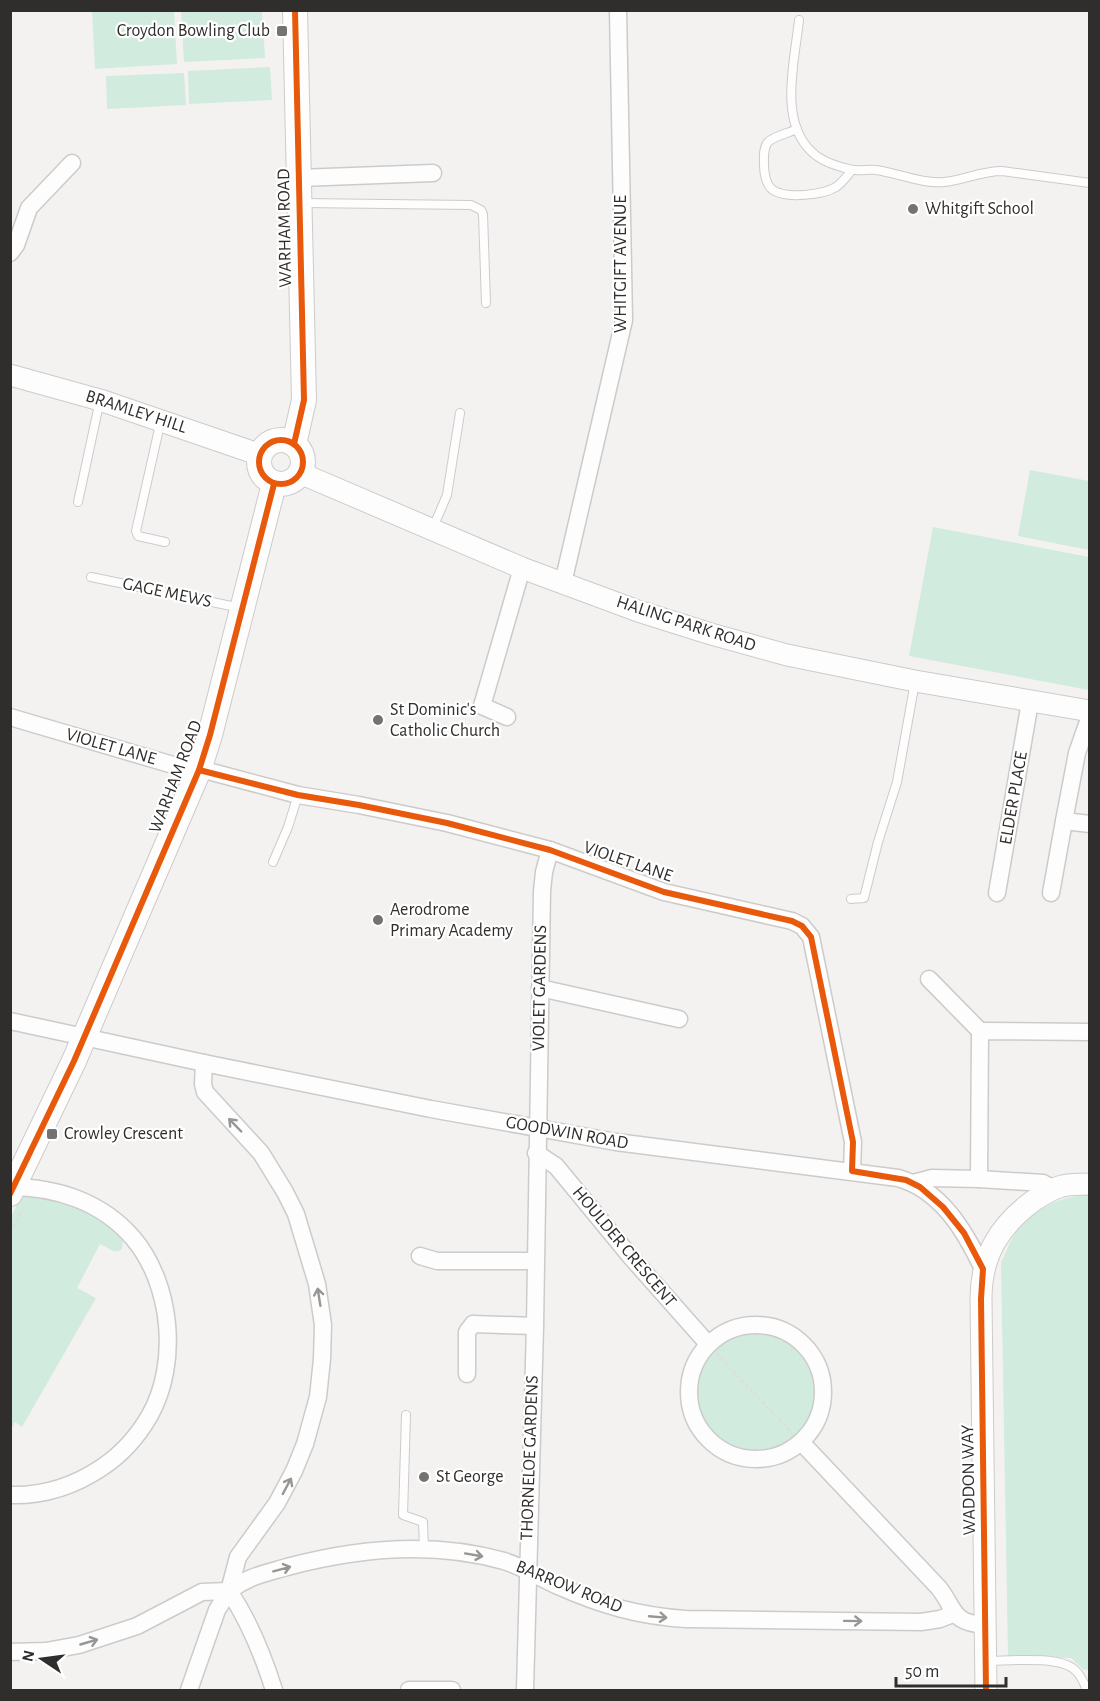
<svg xmlns="http://www.w3.org/2000/svg" width="1100" height="1701" font-family="'Alegreya Sans',sans-serif">
<rect width="100%" height="100%" fill="#f4f2f0"/>
<g fill="#d1ebde">
<path d="M92,11H174L177,64L95,69Z"/>
<path d="M181,11H262L265,58L184,62Z"/>
<path d="M270,67L272,100L189,104L188,71Z"/>
<path d="M184,73L186,105L107,109L106,76Z"/>
<path d="M1030,470L1089,481V550L1018,536Z"/>
<path d="M933,527L1089,557V690L909,656Z"/>
<path d="M35,1195C63,1200 108,1215 123,1242L122,1249C114,1255 108,1247 100,1244L77,1288L96,1298L22,1427L15,1422L11,1430V1217L20,1197Z"/>
<path d="M1089,1195V1670H1084L1071,1658L1008,1657L1001,1262C1007,1251 1011,1237 1019,1228C1036,1207 1063,1196 1089,1195Z"/>
<circle cx="755" cy="1394" r="60"/>
</g>
<g fill="none" stroke-linecap="round" stroke-linejoin="round">
<g stroke="#cdcbca" stroke-width="10">
<g id="service">
<path d="M799,20C795,60 778,121 812,152C821,161 836,166 849,169C858,172 867,169 876,170C898,173 922,184 944,182C963,180 982,171 1002,171L1090,183"/>
<path d="M797,129C789,133 774,136 768,142C763,148 764,157 764,165C764,173 766,185 773,190C786,199 823,195 836,187C842,183 847,176 852,170"/>
<path d="M302,203L471,205L481,210L483,214L486,303"/>
<path d="M161,420L136,531L138,536L165,542"/>
<path d="M78,502L100,400"/>
<path d="M432,530L447,495L460,413"/>
<path d="M91,577L241,608"/>
<path d="M273,862L288,827L298,795"/>
<path d="M851,899L864,898L878,842L897,782L915,682"/>
<path d="M406,1415L403,1515L423,1522L424,1549"/>
<path d="M986,1661C1009,1661 1058,1655 1075,1670C1081,1675 1084,1683 1087,1690"/>
</g>
</g>
<g stroke="#cdcbca" stroke-width="19">
<g id="minor">
<path d="M299,178L433,173"/>
<path d="M10,253L16,245L29,208L72,163"/>
<path d="M563,583L624,320L618,10"/>
<path d="M1090,716L1077,753L1064,821L1090,824"/>
<path d="M10,717L190,770L208,771L298,795L359,805L447,823L550,850L664,892L792,921L802,926L811,937L853,1142L852,1171"/>
<path d="M507,717L482,706L522,568"/>
<path d="M997,893L1030,702"/>
<path d="M1051,893L1064,821"/>
<path d="M929,979L980,1031"/>
<path d="M540,988L679,1019"/>
<path d="M10,1021L204,1063L431,1109L616,1142L898,1178C941,1190 965,1231 983,1269"/>
<path d="M536,1153L556,1166L630,1256L708,1344"/>
<path d="M979,1179L980,1031L1090,1032"/>
<path d="M913,1183L932,1178L979,1179L1043,1183L1054,1189"/>
<path d="M10,1187C57,1187 102,1202 133,1238C172,1284 179,1363 150,1415C138,1436 121,1455 101,1468C74,1486 43,1496 10,1495"/>
<path d="M420,1256L437,1261H535"/>
<circle cx="756" cy="1392" r="67"/>
<path d="M467,1374V1332L473,1324L535,1326"/>
<path d="M801,1442L939,1588C956,1610 951,1623 986,1625"/>
<path d="M229,1591C249,1576 263,1574 287,1567C358,1548 433,1541 504,1561C523,1567 540,1578 558,1586C601,1605 638,1616 686,1619L921,1622L940,1619L953,1614"/>
<path d="M229,1591C249,1621 263,1655 274,1690"/>
<path d="M10,1652L46,1651L79,1645L137,1626L202,1592L229,1591"/>
<path d="M189,1690L217,1610L229,1591L238,1557L277,1503L294,1471L305,1444L318,1397L322,1359L323,1325L317,1284L296,1214L285,1192L261,1153L205,1092L203,1084L204,1063"/>
<path d="M409,1690H452"/>
<path d="M525,1690L535,1326L542,891L544,872L550,850"/>
</g>
</g>
<g stroke="#cdcbca" stroke-width="23">
<g id="tertiary">
<path d="M10,375L100,400L252,452L259,457"/>
<path d="M300,473L522,568L638,611L711,634L787,655L915,681L1090,711"/>
<path d="M986,1690L981,1299C981,1256 999,1226 1033,1201C1042,1195 1051,1189 1062,1186C1071,1184 1080,1184 1090,1184"/>
</g>
</g>
<g stroke="#cdcbca" stroke-width="26">
<g id="secondary">
<circle cx="281" cy="462" r="22"/>
<path d="M294,444L304,400L295,10"/>
<path d="M10,1194L74,1061L199,770L210,735L274,484"/>
</g>
</g>
<g stroke="#dfdede" stroke-width="3" stroke-dasharray="3 3" stroke-linecap="butt">
<path d="M10,1232L22,1210"/>
<path d="M717,1354L791,1432"/>
</g>
<use href="#service" stroke="#fdfdfd" stroke-width="8"/>
<use href="#minor" stroke="#fdfdfd" stroke-width="16"/>
<use href="#tertiary" stroke="#fdfdfd" stroke-width="21"/>
<use href="#secondary" stroke="#fdfdfd" stroke-width="24"/>
<g stroke="#fff" stroke-width="10">
<g id="cycleway">
<circle cx="281" cy="462" r="22"/>
<path d="M294,444L304,400L295,10"/>
<path d="M199,770L298,795L359,805L447,823L550,850L664,892L792,921L802,926L811,937L853,1142L852,1171L906,1180L920,1187L943,1207L964,1233L983,1269L981,1299L986,1690"/>
<path d="M10,1194L74,1061L199,770L210,735L274,484"/>
</g>
</g>
<use href="#cycleway" stroke="#e8590c" stroke-width="6"/>
</g>
<defs><path id="oneway-shaft" d="M-6 0H5M1.5-3L5.5 0L1.5 3" fill="none" stroke-width="1.6" stroke-linecap="round" stroke-linejoin="round" transform="scale(1.5)"/></defs>
<g stroke="#969695">
<use href="#oneway-shaft" transform="translate(235 1125) rotate(-134)"/>
<use href="#oneway-shaft" transform="translate(319 1297) rotate(-99)"/>
<use href="#oneway-shaft" transform="translate(287 1486) rotate(-62)"/>
<use href="#oneway-shaft" transform="translate(474 1555) rotate(10)"/>
<use href="#oneway-shaft" transform="translate(282 1569) rotate(-15)"/>
<use href="#oneway-shaft" transform="translate(658 1617) rotate(5)"/>
<use href="#oneway-shaft" transform="translate(853 1621) rotate(1)"/>
<use href="#oneway-shaft" transform="translate(89 1642) rotate(-16)"/>
</g>
<g fill="#757371" stroke="#fff" stroke-width="2">
<rect x="276" y="25" width="12" height="12" rx="3"/>
<circle cx="913" cy="209" r="6"/>
<circle cx="378" cy="720" r="6"/>
<circle cx="378" cy="920" r="6"/>
<rect x="46" y="1128" width="12" height="12" rx="3"/>
<circle cx="424" cy="1477" r="6"/>
</g>
<g text-anchor="middle" dominant-baseline="central" stroke-width="4.5" stroke-linejoin="round" paint-order="stroke">
<g font-size="18" fill="#302e2d" stroke="#fff" text-anchor="start">
<text x="270" y="31" text-anchor="end">Croydon Bowling Club</text>
<text x="925" y="209">Whitgift School</text>
<text x="390" y="710">St Dominic's<tspan x="390" dy="21">Catholic Church</tspan></text>
<text x="390" y="910">Aerodrome<tspan x="390" dy="21">Primary Academy</tspan></text>
<text x="64" y="1134">Crowley Crescent</text>
<text x="436" y="1477">St George</text>
</g>
<g font-size="18" fill="#302e2d" stroke="#fff">
<text transform="translate(285 228) rotate(-91)">WARHAM ROAD</text>
<text transform="translate(621 264) rotate(-90)">WHITGIFT AVENUE</text>
<text transform="translate(136 412) rotate(18)">BRAMLEY HILL</text>
<text transform="translate(167 593) rotate(12)">GAGE MEWS</text>
<text transform="translate(686 624) rotate(18)">HALING PARK ROAD</text>
<text transform="translate(111 747) rotate(16)">VIOLET LANE</text>
<text transform="translate(176 777) rotate(-69)">WARHAM ROAD</text>
<text transform="translate(1014 798) rotate(-80)">ELDER PLACE</text>
<text transform="translate(628 862) rotate(19)">VIOLET LANE</text>
<text transform="translate(540 988) rotate(-89)">VIOLET GARDENS</text>
<text transform="translate(567 1133) rotate(10)">GOODWIN ROAD</text>
<text transform="translate(624 1247) rotate(50)">HOULDER CRESCENT</text>
<text transform="translate(530 1458) rotate(-88)">THORNELOE GARDENS</text>
<text transform="translate(969 1480) rotate(-91)">WADDON WAY</text>
<text transform="translate(569 1587) rotate(22)">BARROW ROAD</text>
</g>
</g>
<rect width="1100" height="1701" fill="none" stroke="#302e2d" stroke-width="24"/>
<g transform="translate(42 1659) rotate(283)" stroke="#ffffff" stroke-width="4.5" paint-order="stroke">
<path d="M0-4.5L10 22L0 15L-10 22Z" fill="#302e2d"/>
<text y="-9" font-size="16" font-weight="bold" text-anchor="middle" fill="#302e2d">N</text>
</g>
<path d="M896 1677v9h110v-9" fill="none" stroke="#302e2d" stroke-width="3"/>
<text x="905" y="1677" font-size="18" fill="#302e2d" stroke="#ffffff" stroke-width="4.5" paint-order="stroke">50 m</text>
</svg>
